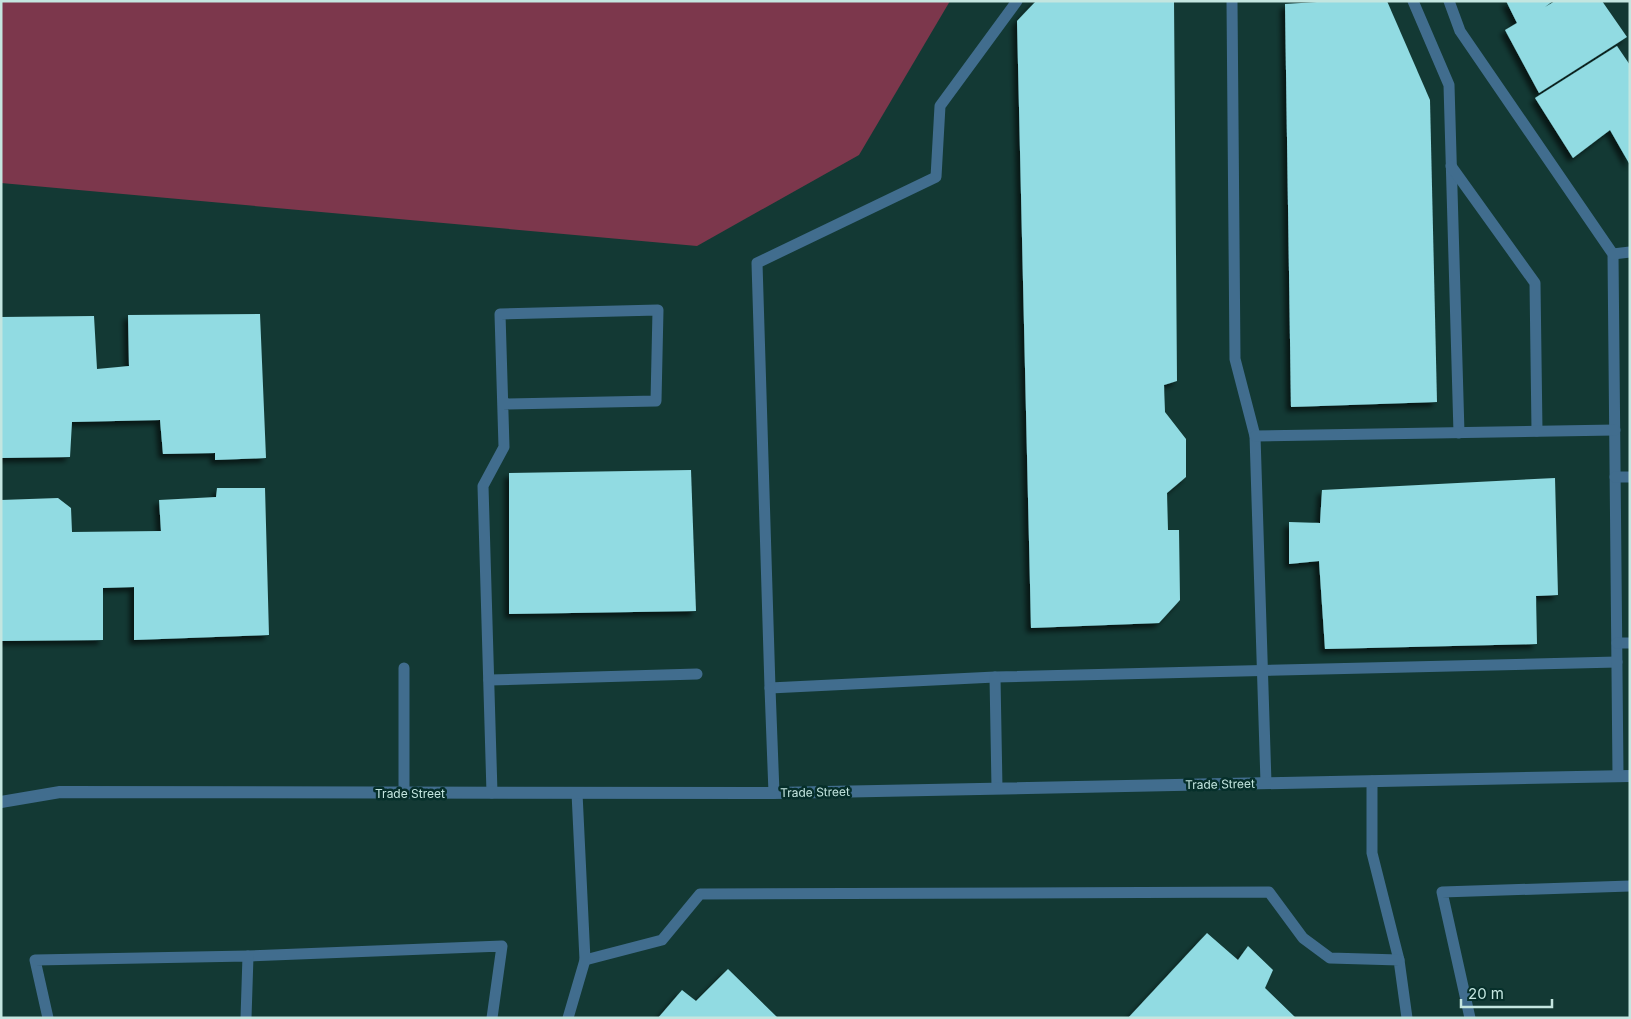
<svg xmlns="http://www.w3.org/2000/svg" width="1631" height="1019" font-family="Inter,sans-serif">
<defs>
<filter id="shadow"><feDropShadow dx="-4.5" dy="4.5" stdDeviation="2.5" flood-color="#0009"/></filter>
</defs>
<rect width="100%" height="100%" fill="#133934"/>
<path fill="#7c374c" d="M1,1H950L859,155L697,246L1,183Z"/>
<g fill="#91dbe2" filter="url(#shadow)">
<path d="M1036,1H1174L1177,381L1164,385L1165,412L1186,439V477L1167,493L1168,530H1179L1180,600L1159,623L1031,628L1017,21Z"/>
<path d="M1333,1H1387L1430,100L1437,402L1291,407L1285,4Z"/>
<path d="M1506,1H1553L1545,7L1555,1H1602L1627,37L1539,93L1505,30L1517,23Z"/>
<path d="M1617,46L1630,65V165L1610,130L1573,158L1535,98Z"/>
<path d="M260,314L266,458L215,460V453L163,454L160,420L72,422L70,457L1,458V317L94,316L97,369L129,366L128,315Z"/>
<path d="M691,470L696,611L509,614V473Z"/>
<path d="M1555,478L1558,595L1536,596L1537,644L1325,649L1319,561L1289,564V522L1320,523L1322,490Z"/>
<path d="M217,488H265L269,635L134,640V587L103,588V640L1,641V500L58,498L71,508L72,532L161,531L159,500L216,497Z"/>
<path d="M1207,933L1238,960L1248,946L1273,970L1265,988L1296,1018H1128Z"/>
<path d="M728,969L778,1018H658L682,990L696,1001Z"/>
</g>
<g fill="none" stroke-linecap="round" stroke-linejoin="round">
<g stroke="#416d8e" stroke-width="11">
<path d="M1017,1L940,106L936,177L757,263L770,688L995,677L1617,662"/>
<path d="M1232,1L1235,359L1255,436L1266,783"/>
<path d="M1413,1L1449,85L1459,433"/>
<path d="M1449,1L1460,31L1613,254L1618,776"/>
<path d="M1451,166L1535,283L1537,431"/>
<path d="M1613,254L1630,252"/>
<path d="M1255,436L1615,430"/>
<path d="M1615,477H1630"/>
<path d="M1617,643H1630"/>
<path d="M404,668V793"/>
<path d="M995,677L997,788"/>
<path d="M489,680L697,674"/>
<path d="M770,688L774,793"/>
<path d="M1372,781V853L1399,960"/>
<path d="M492,793L483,486L504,447L500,314L658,310L656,401L503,404"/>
<path d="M248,956L502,946L492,1018"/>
<path d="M585,960L662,940L700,894L1269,892L1303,938L1330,958L1399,960L1407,1018"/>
<path d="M48,1018L35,960L248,956L246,1018"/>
<path d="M568,1018L585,960L577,793"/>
<path d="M1470,1018L1442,892L1630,886"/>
</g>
<path stroke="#416d8e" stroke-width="12" d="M1,802L60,792L774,793L1630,776"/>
</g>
<g text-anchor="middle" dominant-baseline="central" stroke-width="5" stroke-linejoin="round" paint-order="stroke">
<g font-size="12" fill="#c4e6e0" stroke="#062f2a">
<text transform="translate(1220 784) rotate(-1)">Trade Street</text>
<text transform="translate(815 792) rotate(-1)">Trade Street</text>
<text x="410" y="793">Trade Street</text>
</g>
</g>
<rect width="1631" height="1019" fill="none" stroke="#c4e6e0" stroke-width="5"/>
<path d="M1461 999v8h91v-8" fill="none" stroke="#c4e6e0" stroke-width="2.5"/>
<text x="1468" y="999" font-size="15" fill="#c4e6e0" stroke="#062f2a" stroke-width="4" paint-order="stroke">20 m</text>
</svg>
